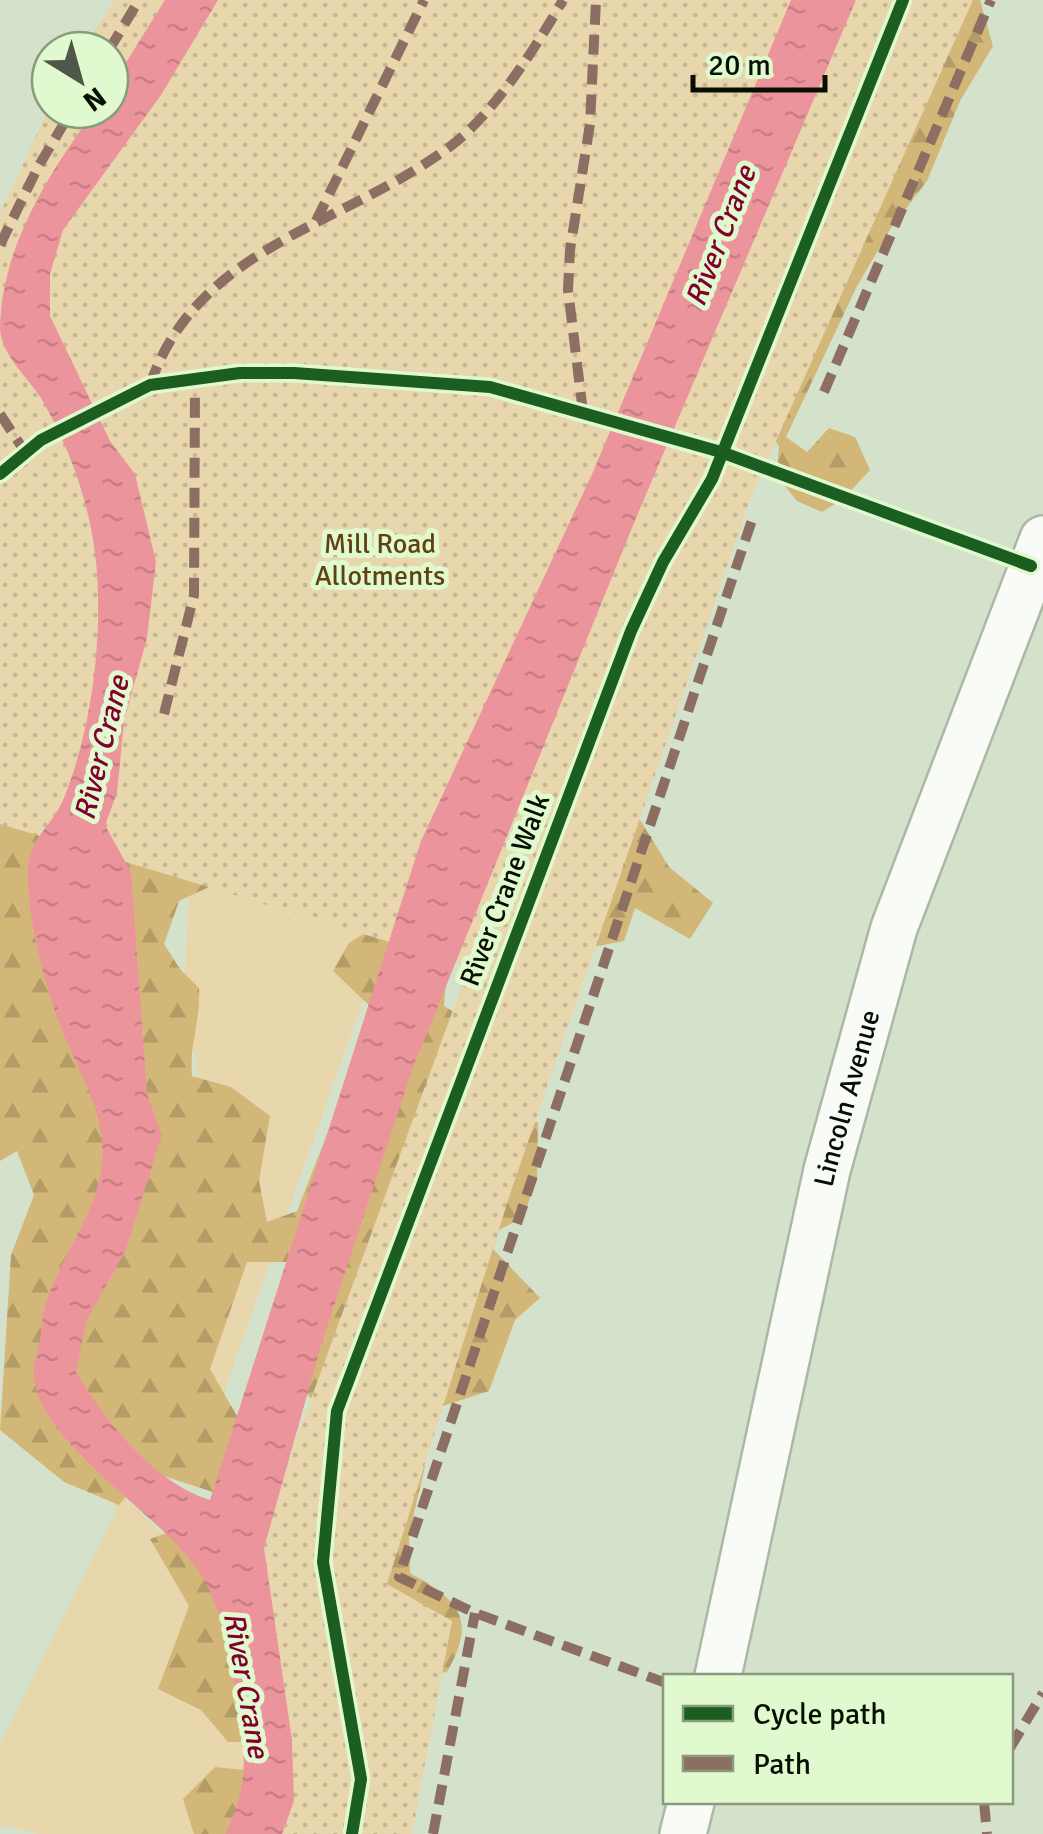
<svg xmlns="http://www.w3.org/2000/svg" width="1043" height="1834" font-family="Signika,sans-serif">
<defs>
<pattern id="forest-firs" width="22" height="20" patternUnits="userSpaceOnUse" patternTransform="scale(2.5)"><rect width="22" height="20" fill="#d3b778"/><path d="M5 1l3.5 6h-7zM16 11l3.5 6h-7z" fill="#b49c66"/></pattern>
<pattern id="park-dots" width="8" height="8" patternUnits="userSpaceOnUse" patternTransform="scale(2.5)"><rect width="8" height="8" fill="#e8d6ad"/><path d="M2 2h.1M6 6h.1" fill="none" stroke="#c6b693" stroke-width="1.8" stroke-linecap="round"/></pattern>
<pattern id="water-ripples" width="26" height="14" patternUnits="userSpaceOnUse" patternTransform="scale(2.5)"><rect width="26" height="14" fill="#ec949b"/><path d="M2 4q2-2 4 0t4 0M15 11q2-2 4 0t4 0" fill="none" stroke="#c97e84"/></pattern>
</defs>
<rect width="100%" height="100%" fill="#d4e2cb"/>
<g fill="#e8d6ad">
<path d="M192,819L397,905L228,1381L213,1438L181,1440L199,1081L184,993Z"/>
<path d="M110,1482L202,1574L226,1632L245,1753L242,1799L225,1834H39L0,1825V1745L116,1512Z"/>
</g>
<g fill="url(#forest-firs)">
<path d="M952,0H980L993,46L960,101L927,181L891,228L856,288L786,437L807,452L829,428L855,437L870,470L843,499L822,512L797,501L777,476L779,446L764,427Z"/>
<path d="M0,588L209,887L179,901L164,944L180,969L199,988C201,1019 189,1045 192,1076L231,1087L270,1116L259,1181L267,1222L297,1211L375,1011L333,971L349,943L407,907L447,971L444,1006L470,1022L516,1120L538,1122L537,1179L523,1217L499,1230L493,1249L540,1298L515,1320L489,1391L440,1407L312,1399L265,1355L291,1262H247L210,1369L241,1423L216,1493L148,1471L119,1505L64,1482L0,1430L11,1255L34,1195L17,1151L0,1161Z"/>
<path d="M639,818L669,867L713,903L690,939L635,908L624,941L577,950Z"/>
<path d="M383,1462L425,1466L409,1535L410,1573C460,1601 477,1619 447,1672L417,1676L368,1582Z"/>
<path d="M177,1529L218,1579L274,1742H228L201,1710L158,1689L189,1606L150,1539Z"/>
<path d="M215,1767L292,1775L317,1834H194L183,1799Z"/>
</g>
<path fill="url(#park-dots)" d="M114,0H973L752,495L512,1188L387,1584L452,1621L412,1834H225L242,1799L245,1753L226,1632L469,966L0,824V213L50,106V110H110V50H82Z"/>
<path fill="url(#water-ripples)" d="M165,0H218L161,95L63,230L50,274V316L110,441L135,474L156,562L147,638L124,721L117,793L105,825L131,872L147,1094L162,1135L125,1252L86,1321L76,1372C106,1422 153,1482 210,1500L421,841L593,472L791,0H856L636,518L412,1070L322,1342L264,1548L292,1740L294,1801L282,1834H225C251,1781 245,1753 236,1696C230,1655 224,1615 203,1578C170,1519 41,1447 34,1378C32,1367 38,1351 40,1340C42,1325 43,1308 49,1294C65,1250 98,1210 102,1163C107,1108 75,1069 58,1020C42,973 28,922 28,872C28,838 52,827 64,798C91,731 102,645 97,573C93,514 73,455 44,403C30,378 5,361 0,331C0,248 50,172 95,110H110V88Z"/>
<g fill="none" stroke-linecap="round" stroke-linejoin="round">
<g stroke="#acb7a5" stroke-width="50">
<g id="street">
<path id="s1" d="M718,1676L827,1170L894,928L1043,539"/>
<path d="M683,1834L691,1802"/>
</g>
</g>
<use href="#street" stroke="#f9fbf7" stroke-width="45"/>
<g stroke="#8d6e63" stroke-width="10" stroke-dasharray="20 10" stroke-linecap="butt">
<path d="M109,50L139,0"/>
<path d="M316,221L424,0"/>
<path d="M0,245L38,167L72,110"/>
<path d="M150,385C197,245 347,225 452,145C495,112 536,47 563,0"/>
<path d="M824,392L991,0"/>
<path d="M583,412L568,290L570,250L590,124L596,0"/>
<path d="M0,414L25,452"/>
<path d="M164,714L194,595L195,383"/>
<path d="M666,1683L475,1613L399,1577L753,517"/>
<path d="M1010,1748L1043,1693"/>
<path d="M984,1802L987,1834"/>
<path d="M433,1834L475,1613"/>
</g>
<g stroke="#e0f9ce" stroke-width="19">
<g id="cycleway">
<path d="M0,474L41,440L150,385L240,373H294L490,387L721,452L1031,566"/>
<path d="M352,1834L361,1779L323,1562L337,1411L631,631L663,562L712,479L903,0"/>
</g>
</g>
<use href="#cycleway" stroke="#1b5e20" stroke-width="12"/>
</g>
<g text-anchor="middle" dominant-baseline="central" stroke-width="10" stroke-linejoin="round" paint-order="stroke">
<g font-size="28" fill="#624110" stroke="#e0f9ce">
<text x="380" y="544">Mill Road<tspan x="380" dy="32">Allotments</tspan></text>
</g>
<g font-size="28" fill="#070e02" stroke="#e0f9ce">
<text transform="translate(505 890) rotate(-69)">River Crane Walk</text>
<text stroke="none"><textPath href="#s1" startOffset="592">Lincoln Avenue</textPath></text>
</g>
<g font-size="30" font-style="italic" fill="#82002d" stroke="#e0f9ce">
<text transform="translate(721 236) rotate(-69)">River Crane</text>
<text transform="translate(102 748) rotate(-76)">River Crane</text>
<text transform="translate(246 1685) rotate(80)">River Crane</text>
</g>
</g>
<rect x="663" y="1674" width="350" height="130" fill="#e0f9ce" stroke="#899b7c" stroke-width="2.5"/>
<rect x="683" y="1706" width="50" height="15" fill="#1b5e20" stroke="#899b7c" stroke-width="2.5"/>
<text x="753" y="1724" font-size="30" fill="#070e02">Cycle path</text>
<rect x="683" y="1756" width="50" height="15" fill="#8d6e63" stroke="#899b7c" stroke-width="2.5"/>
<text x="753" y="1774" font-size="30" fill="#070e02">Path</text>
<g transform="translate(80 80) rotate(143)"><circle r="48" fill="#e0f9ce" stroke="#899b7c" stroke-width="2.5"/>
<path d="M0-8L18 38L0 25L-18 38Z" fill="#4f5848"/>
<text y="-15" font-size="28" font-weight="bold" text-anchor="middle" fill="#070e02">N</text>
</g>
<path d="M693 75v15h132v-15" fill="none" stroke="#070e02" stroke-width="5"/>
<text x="708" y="75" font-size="30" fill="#070e02" stroke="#e0f9ce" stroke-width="8" paint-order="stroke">20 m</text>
</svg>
